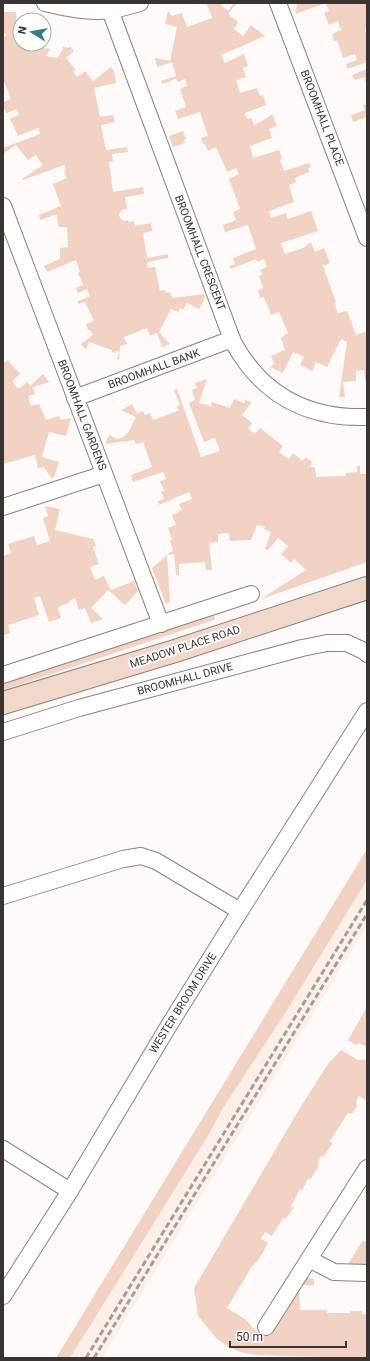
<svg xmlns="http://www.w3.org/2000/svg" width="370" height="1361" font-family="Roboto,sans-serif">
<rect width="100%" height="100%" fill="#fdfaf9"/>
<path fill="#fcefe8" d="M367,880V926L102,1358H70L208,1136L223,1108L284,1015Z"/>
<g fill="#f2d2c2">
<path d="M209,3H222L221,5L228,11L234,3H237L228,14L238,22L234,29L243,36L251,25L265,36L221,55L225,63L244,54L248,66L243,68L246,77L236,80L240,93L257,88L260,96L263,95L266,105L245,113L247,119L251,118L254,125L262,121L272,114L277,126L269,129L272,138L250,146L253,158L279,150L282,159L280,160L284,171L309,163L311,167L308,168L309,172L295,178L296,182L289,185L294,202L269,211L271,218L286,213L288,219L311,211L318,231L281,243L285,254L303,248L311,242L315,252L324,248L330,263L323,266L336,302L334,303L338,313L347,311L356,335L367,331V380H365L364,370L356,371V381L343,382L345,397H339L347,342L341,339L327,367L316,362L312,371L300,365L304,357L293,352L283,373L270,367L274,364L271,356L285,350L281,338L288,333L279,312L271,315L264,297L260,298L258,290L263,288L259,276L262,274L260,270L267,267L264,259L257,262L256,259L231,269L229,266L235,264L233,258L256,249L248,225L225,232L223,225L236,220L233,212L240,209L229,179L239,174L236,168L227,172L216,147L208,151L205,144H203L201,138L208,136L200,112L178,119L175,111L186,107L180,89L187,86L185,79L178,82L176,79L162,84L161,81L176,76L172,62L157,67L155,58L170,61L177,27L165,24L168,11L172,16L182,13L187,27L212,18L207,4Z"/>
<path d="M297,3L311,4L312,3H367V28L365,30L367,36V62L347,69L346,64L357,60L355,54L343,58L337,40L334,41L332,34L341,30L338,21L329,25L324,13L329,11L326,3L295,14Z"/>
<path d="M3,12H16L17,41L20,42V44H27V45L50,49L46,56L57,58L62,51L63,47L69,48L70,46L74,51L66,58L75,69L73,71L77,77L85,71L93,81L111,67L114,71L116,83L94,88L100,117L113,115L115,122L101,125L106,150L127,147L128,152L112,154L113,161L109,162L113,192L143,187L144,194L125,197L127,209L122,210L119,214L120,218L124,221L128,220L129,222L134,221L135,226L151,223L152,231L143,233L147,258L168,254V258L147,262L148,268L155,267L160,291L165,290L166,293L170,292L172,298L204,294L205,297L199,309L187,303L183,310L180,308L178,312L171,309L159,332L170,344L162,347L157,333L150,336L147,328L124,337L127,344L120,346L119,360L117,359L119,352L116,351L115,353L112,352V350L89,342L86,350L81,344L93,335L90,330H88L86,324L94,321L85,302L78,304V301L90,296L87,289L78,293L76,288L83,285L78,273L80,272L76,260L47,272L44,266L60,259V248L68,247L67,227H58L57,214L40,220L39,215L61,206L53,184L67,178L64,172L66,171L64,165L23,180L22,179L43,165L36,155L28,160L16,145L4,153L3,148L40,134L38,128L18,136L10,118L19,115L17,109L6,113L4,108H3V102L11,99L3,79V40L6,34L3,33Z"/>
<path d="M367,69V86L364,77L355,80L352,75Z"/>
<path d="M367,104V117L353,122L351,115L365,110L363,105Z"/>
<path d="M183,131L186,139L184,140L185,143L173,147L169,136Z"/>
<path d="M8,360L20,374L14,379L13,382L16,387L20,388L27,382L30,386L43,374L49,382L33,387L35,394L28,396L31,406L39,404L46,420L59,416L61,420L71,418L66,436L49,432L42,457L59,462L54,477L51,478L44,467L38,468L35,455L3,464V362L4,363Z"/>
<path d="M207,379L199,403L211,406L212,402L230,408L234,399L244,403L246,400L251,403L242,415L252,423L248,429L255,434L260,428L283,446L279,452L289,459L293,453L303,461L306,457L312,462L310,467H315L316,477L345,476L346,473L357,472V466H360V474H367V562L261,599L306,570L294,559L291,563L281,554L288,546L278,538L268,550L265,549L271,532L264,529L265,527L257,525L251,540L230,541L229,533L218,534V542L209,543L212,570H206L205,562L179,564V575H176L174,554L167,555L170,602L166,604L152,568L173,550L170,541L172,540L168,528L176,525L172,515L182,510L179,504L192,499L189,492L159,505L158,501L164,499L161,492L164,491L160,481L166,479L163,472L133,482L131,475L152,467L143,442L136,444L134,440L105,444L109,435L117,439L124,437L127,433H128L136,417L121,410L132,404L137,414L143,411L145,415L150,413L153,420L178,411L177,406L180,405L174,390L177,389L201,457L220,451L215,438L204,442L189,403L195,400L192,390L197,388L195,383Z"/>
<path d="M45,506L60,509L55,530L93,539L96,546L93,547L99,564L90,567L95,580L104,576L111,590L134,581L138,591L125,605L108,590L91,608L103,619L91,623L85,608L79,610L75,598L69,601V603L58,607L61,618L49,622L40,596L34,598L39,615L8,625L10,633L4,635L3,630V556L11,553L8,544L34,536L37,545L50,541L43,518L48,516Z"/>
<path d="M213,614L215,618L214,620L3,690V682Z"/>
<path d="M367,849V880L284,1015L223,1108L208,1136L70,1358H56Z"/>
<path d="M367,1007V1047L359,1043L356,1045L348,1040Z"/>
<path d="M341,1050L358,1060L367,1059V1101L358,1096L356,1104L358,1105L352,1114L348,1113L330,1141L333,1143L324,1156L322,1155L318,1162L319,1165L311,1179H308L302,1190L300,1189L291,1206L293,1208L286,1219L283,1218L272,1236L265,1232L261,1239L268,1243C263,1252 259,1261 251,1268L227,1308L246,1320L255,1330L264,1336L303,1274L310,1278L314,1279V1285H299L300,1310H327V1313H350L351,1311H362V1314H367V1358L280,1356L247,1354L228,1347L216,1338L198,1316L194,1288L300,1108L328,1064Z"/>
<path d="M367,1239V1264H348L363,1240L365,1242Z"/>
</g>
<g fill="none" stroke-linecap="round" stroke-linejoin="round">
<g stroke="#8f827b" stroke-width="18">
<g id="street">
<path d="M45,3C66,8 89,13 110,10C120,9 130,6 140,3"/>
<path d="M278,3L367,238"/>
<path d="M110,10L233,342C262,395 308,419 367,417"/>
<path d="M3,206L161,624"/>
<path d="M75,398L232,339"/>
<path d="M3,507L104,474"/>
<path d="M3,675L251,594"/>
<path d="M3,732L79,708L302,648L327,643H347L366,652L367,654"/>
<path d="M3,896L123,859L141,856L156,861L240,911"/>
<path d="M3,1149L70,1191"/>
<path d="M367,1168L309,1259L334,1272L367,1273"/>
<path d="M3,1296L70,1191L168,1027L240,911L367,711"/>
<path d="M266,1327L309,1259"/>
</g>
</g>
<g stroke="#8f827b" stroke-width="24">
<path id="secondary" d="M3,703L175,651L367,588"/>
</g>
<use href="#street" stroke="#fff" stroke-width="16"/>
<use href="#secondary" stroke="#f2d8ca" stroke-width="22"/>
<g stroke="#a39f9d" stroke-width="3" stroke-dasharray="6 3" stroke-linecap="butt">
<path d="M86,1358L367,900"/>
<path d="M94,1358L367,914"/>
</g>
</g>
<g text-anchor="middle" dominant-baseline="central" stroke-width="4" stroke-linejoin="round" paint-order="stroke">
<g font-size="11" fill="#393331" stroke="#fff">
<text transform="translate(322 118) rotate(69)">BROOMHALL PLACE</text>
<text transform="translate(200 253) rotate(69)">BROOMHALL CRESCENT</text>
<text transform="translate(154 369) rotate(-20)">BROOMHALL BANK</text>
<text transform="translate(82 415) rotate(69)">BROOMHALL GARDENS</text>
<text transform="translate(185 647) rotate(-18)">MEADOW PLACE ROAD</text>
<text transform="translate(185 679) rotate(-15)">BROOMHALL DRIVE</text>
<text transform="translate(183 1003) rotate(-58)">WESTER BROOM DRIVE</text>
</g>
</g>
<rect width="370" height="1361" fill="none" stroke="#393331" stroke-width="8"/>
<g transform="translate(32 32) rotate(281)"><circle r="19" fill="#ffffff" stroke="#b0adad"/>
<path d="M0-3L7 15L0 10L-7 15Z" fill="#357e80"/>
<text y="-6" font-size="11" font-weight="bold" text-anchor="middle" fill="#393331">N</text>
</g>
<path d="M230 1341v6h116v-6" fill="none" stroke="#393331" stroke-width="2"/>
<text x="236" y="1341" font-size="12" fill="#393331" stroke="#ffffff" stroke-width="3" paint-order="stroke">50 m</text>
</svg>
